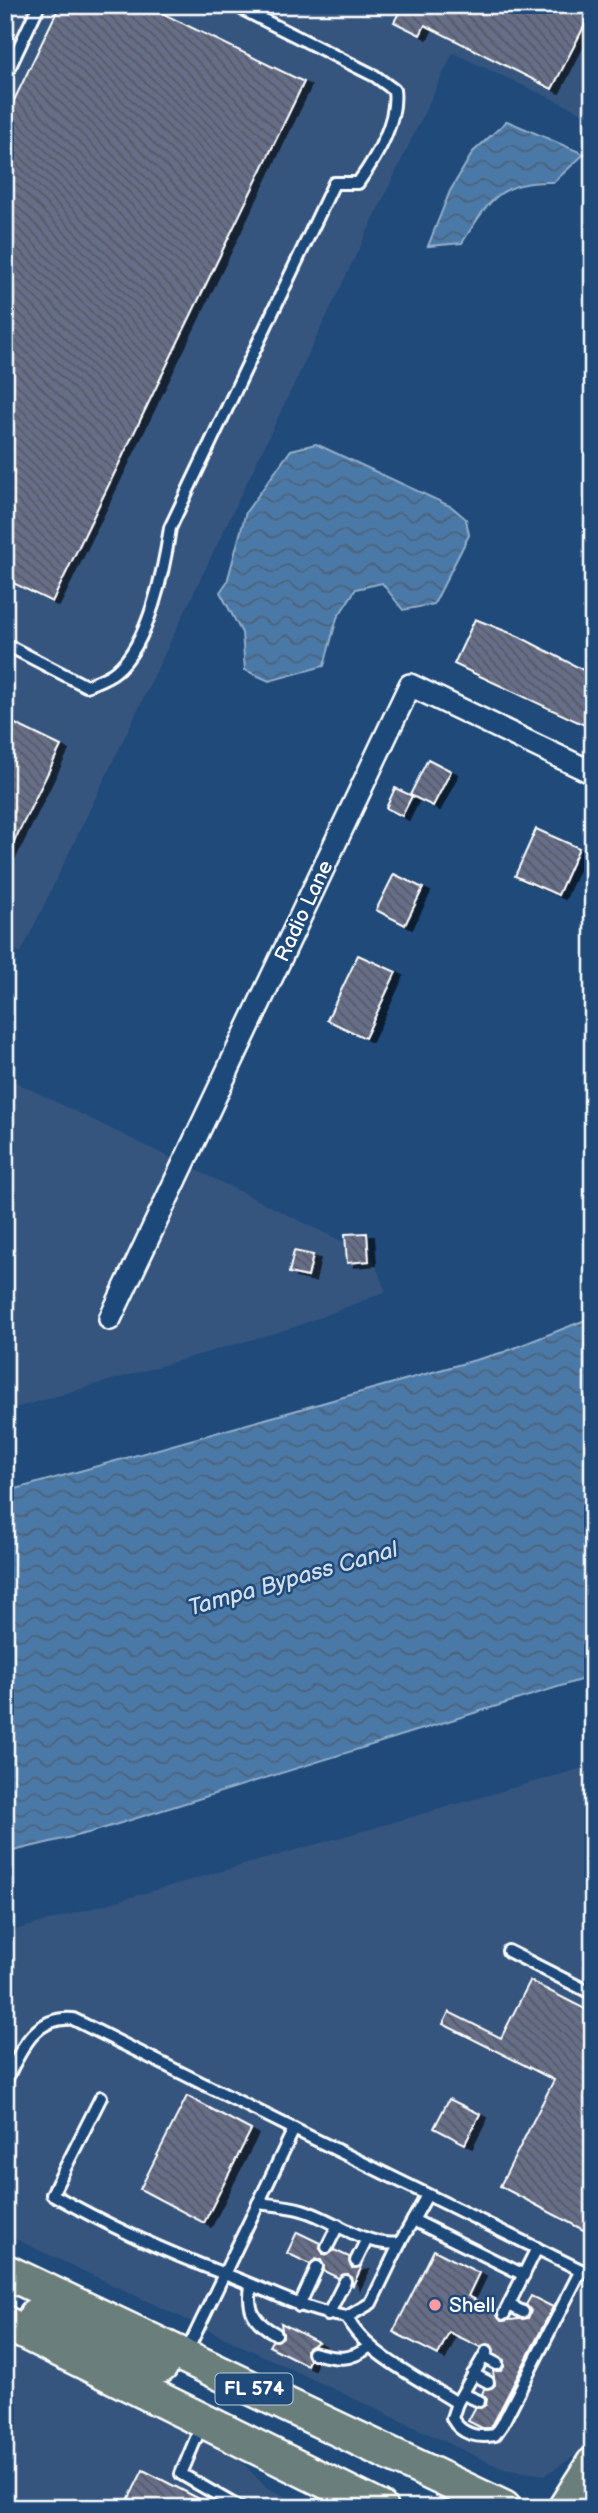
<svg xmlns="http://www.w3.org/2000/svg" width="598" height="2513" font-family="'Balsamiq Sans',sans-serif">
<defs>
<pattern id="water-waves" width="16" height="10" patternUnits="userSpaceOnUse" patternTransform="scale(1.75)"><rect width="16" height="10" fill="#4b79a7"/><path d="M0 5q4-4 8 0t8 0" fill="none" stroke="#4c627a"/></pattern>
<pattern id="building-back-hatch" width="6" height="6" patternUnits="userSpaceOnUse" patternTransform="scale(1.75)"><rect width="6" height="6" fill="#666e88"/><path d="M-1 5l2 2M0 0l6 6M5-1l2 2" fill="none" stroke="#565a64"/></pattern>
<filter id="shadow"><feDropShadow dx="7" dy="4" stdDeviation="0" flood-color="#0009"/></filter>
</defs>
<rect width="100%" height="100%" fill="#1f4a7a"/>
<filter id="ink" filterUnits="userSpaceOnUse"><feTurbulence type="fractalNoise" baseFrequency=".0143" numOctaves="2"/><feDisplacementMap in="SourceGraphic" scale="14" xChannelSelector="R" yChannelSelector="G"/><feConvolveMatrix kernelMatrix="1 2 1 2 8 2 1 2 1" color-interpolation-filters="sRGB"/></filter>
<g filter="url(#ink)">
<g fill="#34557e">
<path d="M5,5H593V118L453,53L21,953L5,945Z"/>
<path d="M5,1077L175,1160L98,1324L114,1332L192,1168L372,1256L386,1292L295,1327L5,1411Z"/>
<path d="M593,1765V2440L589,2447L545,2475L503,2469L5,2234V1933Z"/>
<path d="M5,2335L224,2444L266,2487L310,2508H5Z"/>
</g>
<g fill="url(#water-waves)" stroke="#93afca" stroke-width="2">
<path d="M507,121L584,154L554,182C499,180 489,201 462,243L428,246L450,191L473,152Z"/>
<path d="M316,444L452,507L466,519L469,535L434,604L403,610L382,583L356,589L337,618L324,666L269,681L245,670L242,633L220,592L227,582L246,512L291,450Z"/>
<path d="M593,1317V1676L92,1832L5,1853V1492L504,1352Z"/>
</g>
<g fill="url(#building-back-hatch)" stroke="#fff" stroke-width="2" filter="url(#shadow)">
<path d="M60,5H145L304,82L52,602L5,579V119Z"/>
<path d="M403,5H593V9L552,89L425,25L420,35L394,22Z"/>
<path d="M475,619L520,637L593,675V729L454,664Z"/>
<path d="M5,719L61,746L5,860Z"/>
<path d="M428,759L451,771L433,806L410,795Z"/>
<path d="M395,788L412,796L402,816L386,808Z"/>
<path d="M536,829L579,848L558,895L515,876Z"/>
<path d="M394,874L423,888L405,925L376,910Z"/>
<path d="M358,955L396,972L365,1038L327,1020Z"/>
<path d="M367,1233L369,1261L347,1263L345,1234Z"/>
<path d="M294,1251L313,1255L308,1277L289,1273Z"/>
<path d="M530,1981L593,2013V2235L500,2186L554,2080L443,2024L449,2012L501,2038Z"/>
<path d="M187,2096L251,2130L204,2223L140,2189Z"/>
<path d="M449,2099L480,2114L465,2144L434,2128Z"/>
<path d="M297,2232L320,2243L323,2254L328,2255L334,2250L349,2257L352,2268L362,2266L353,2285L348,2274L338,2278L324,2271L321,2260L316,2259L310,2264L287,2253Z"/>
<path d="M434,2250L479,2273L468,2296L497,2311L501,2321L528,2318L531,2311L526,2305L531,2296L553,2307L491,2428H482L468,2421L475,2408L486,2405L487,2399L482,2394L484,2389L495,2385L493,2371H501L504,2367V2360L494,2354L491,2345L480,2347L449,2332L438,2355L393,2332Z"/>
<path d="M281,2323L318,2342L306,2350L309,2360L307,2365L269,2346L272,2341L283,2337Z"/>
<path d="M143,2470L217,2508H124Z"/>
</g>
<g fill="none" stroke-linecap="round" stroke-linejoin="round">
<g stroke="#fff" stroke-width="16">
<g id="lane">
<path d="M5,77L39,5"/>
<path d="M5,644L86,686C95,682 108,678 116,671C149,644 164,569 170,528L334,183H358C376,158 398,122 394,90L375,76L234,5"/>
<path d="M508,1951L593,1994"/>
<path d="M5,2082C21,2051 33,2016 73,2019L294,2129"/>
<path d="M101,2097L52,2194C108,2226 166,2252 227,2275C268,2290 304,2311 347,2317L371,2303L400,2243"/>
<path d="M258,2203C273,2205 288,2206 302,2210C333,2219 366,2248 400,2243L426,2197"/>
<path d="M413,2220L524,2275"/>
<path d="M327,2247L338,2225"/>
<path d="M356,2261L367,2239"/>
<path d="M251,2286C247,2311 254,2322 276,2334"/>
<path d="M509,2305L523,2312"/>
<path d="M299,2306L317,2267"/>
<path d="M504,2314L537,2248"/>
<path d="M328,2315L345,2281"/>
<path d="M347,2317C363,2353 425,2382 457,2403L452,2418C461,2435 478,2438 495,2435L502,2425L581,2270"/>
<path d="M186,2353L294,2129L593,2276"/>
<path d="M313,2353C336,2359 350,2362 370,2346"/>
<path d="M484,2357L497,2364"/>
<path d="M473,2374L488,2382"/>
<path d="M463,2394L479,2401"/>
<path d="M457,2403L487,2351"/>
<path d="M202,2424L181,2474L240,2508"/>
</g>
</g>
<g stroke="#fff" stroke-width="26">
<path id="street" d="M110,1319L410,685L593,773"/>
</g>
<g stroke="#fff" stroke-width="38">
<g id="primary">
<path d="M5,2271L504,2508"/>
<path d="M36,2315L161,2366"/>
<path d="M5,2323L380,2508"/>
<path d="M565,2508L593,2464"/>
</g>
</g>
<use href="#lane" stroke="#1f4a7a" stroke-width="10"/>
<use href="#street" stroke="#1f4a7a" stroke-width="21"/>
<use href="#primary" stroke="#6b7f7c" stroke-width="33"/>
</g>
</g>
<circle fill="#ff9aa2" stroke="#1f4a7a" stroke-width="2.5" cx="435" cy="2305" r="7"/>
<g text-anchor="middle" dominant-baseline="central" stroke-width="5" stroke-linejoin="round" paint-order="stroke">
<rect fill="#1f4a7a" stroke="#bcc9d7" stroke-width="2" x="215.5" y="2373.5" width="77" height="31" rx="5"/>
<g font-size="19" font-weight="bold" fill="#fff">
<text x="254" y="2389">FL 574</text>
</g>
<g font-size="21" fill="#fff" stroke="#1f4a7a">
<text transform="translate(304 911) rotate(-65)">Radio Lane</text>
</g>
<g font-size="21" fill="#fff" stroke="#1f4a7a" text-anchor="start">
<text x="449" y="2305">Shell</text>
</g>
<g font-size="23" font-style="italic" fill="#d2dee9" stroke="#1f4a7a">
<text transform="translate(293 1579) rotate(-16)">Tampa Bypass Canal</text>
</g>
</g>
<rect width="598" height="2513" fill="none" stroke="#1f4a7a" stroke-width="28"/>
<rect x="14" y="14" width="570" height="2485" fill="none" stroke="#fff" stroke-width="2.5" filter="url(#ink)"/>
</svg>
